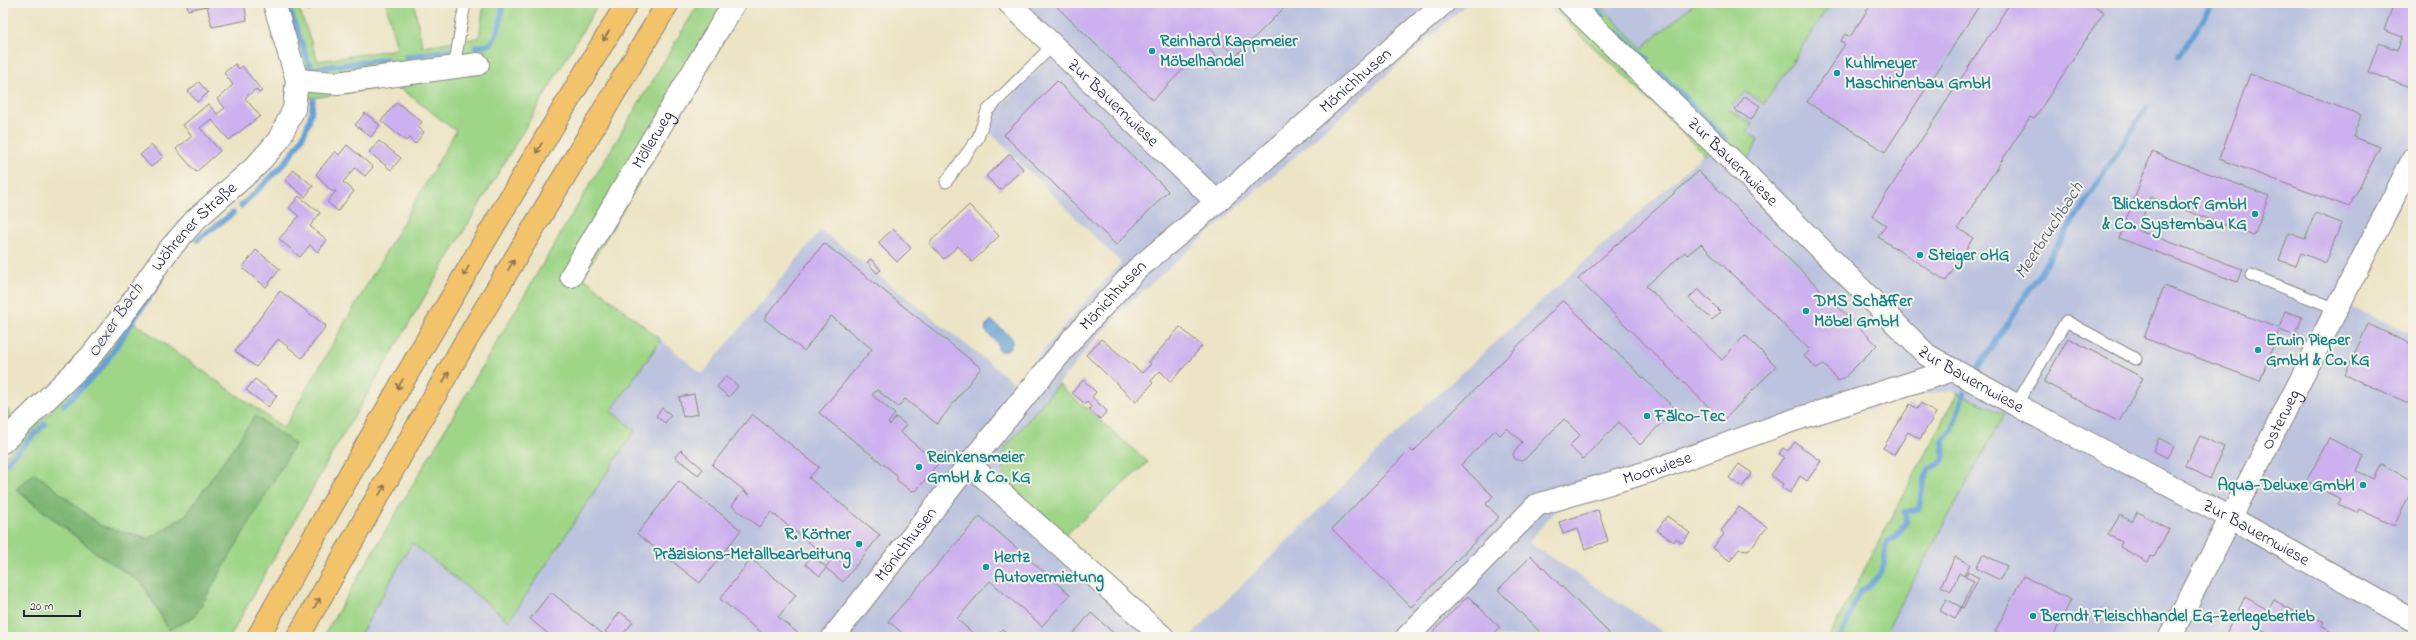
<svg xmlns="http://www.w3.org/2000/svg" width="2416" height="640" font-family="'Indie Flower',sans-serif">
<rect width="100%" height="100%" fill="#f7f3e8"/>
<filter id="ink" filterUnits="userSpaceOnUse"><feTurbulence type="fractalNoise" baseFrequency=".025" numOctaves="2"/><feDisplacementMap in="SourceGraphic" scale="8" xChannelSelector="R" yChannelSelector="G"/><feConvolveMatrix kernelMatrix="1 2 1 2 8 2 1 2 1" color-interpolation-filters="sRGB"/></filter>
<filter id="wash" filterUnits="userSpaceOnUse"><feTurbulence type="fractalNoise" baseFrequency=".012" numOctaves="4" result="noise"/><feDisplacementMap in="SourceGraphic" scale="16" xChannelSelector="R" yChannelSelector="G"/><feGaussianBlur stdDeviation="0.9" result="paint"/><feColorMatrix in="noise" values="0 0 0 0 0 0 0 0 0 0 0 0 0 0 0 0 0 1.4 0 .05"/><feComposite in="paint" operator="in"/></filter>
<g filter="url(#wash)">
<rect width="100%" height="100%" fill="#ece4c4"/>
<g fill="#bcc3de">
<path d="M1022,3H1468L1127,305L1099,335L1005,448L1001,456V466L1063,537L1178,637H359L411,543L509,621L634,430L611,411L661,340L702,374L821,230L1016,384L1077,310L1121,263L986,128L997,110L1054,53Z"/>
<path d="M1598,3H1695L1642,48Z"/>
<path d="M1831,3H2413V177L2350,306L2413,334V637H1883L2004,415L1952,391L1922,394L1796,428L1556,509L1529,542L1671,637H1189L1412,418L1718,141L1743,161L1748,158L1758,139L1747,132L1728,109L1745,92L1764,104Z"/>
</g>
<g fill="#9ed587" stroke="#607c61" fill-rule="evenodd">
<path d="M266,3H297L318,61L397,49L386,3H414L422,46L479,38L484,3H599L334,450L230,637H3V459L98,363L132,321L284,428L456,131L396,85L313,98L286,95L288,80ZM255,416L169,630L142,583L98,554L16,490L35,473L101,526L149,539L186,515Z"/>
<path d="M699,3H746L583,277L661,340L611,411L635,430L509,621L412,543L359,637H323L564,228Z"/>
<path d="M1546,3H1598L1642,48L1695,3H1831L1764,104L1745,92L1728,109L1752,124L1747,132L1758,139L1752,154L1743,161L1718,142L1705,155L1617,69Z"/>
<path d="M1058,384L1148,462L1063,537C1040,516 989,482 1005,448Z"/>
<path d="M1957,393L2004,414L1883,637H1829Z"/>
<path d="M3,403L13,418L3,428Z"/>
</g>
<path fill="#7eb674" stroke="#506c58" d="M255,416L295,444L195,616L169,630L142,583L98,554L16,489L35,473L101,526L149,539L186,515Z"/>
<path fill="#66a0d6" stroke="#446188" d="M991,320L1012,338V344L1007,351H999L997,343L985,330L986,326Z"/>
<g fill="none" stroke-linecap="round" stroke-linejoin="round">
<g stroke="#66a0d6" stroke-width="5.5">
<path d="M287,3L311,69L386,59"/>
<path d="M1592,3L1603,17"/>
<path d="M1617,32L1647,59"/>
<path d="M475,47C478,46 485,46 488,45C500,38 501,15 503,3"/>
<path d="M2179,56L2214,3"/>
<path d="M406,57L449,50"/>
<path d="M1660,73L1726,140"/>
<path d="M241,206C272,176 310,147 313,100"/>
<path d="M197,240L233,213"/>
<path d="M1978,369L2146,108"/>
<path d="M64,405L102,368L163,276"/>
<path d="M3,466L45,424"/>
<path d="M1840,637C1849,622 1852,606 1860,591C1870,587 1881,575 1884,565C1886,556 1883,551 1888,541L1896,537L1907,522L1904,512L1919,509L1923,483L1929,469C1948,461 1944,459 1943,441L1952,431L1964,393"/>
</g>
</g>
<g id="blocks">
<g fill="#ccb0ef">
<path d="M187,3H244L247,20L212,27L207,6L188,10Z"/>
<path d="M304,3H324L307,10Z"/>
<path d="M1053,3H1289L1236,56L1215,36L1206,46L1217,58L1206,70L1194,58L1153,100Z"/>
<path d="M1872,3H1981L1885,152L1807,102L1845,44L1841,41L1843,37L1845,34L1850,37Z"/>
<path d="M2010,3H2090L2104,12L2034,119L2030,117L1958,228L1973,238L1946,281L1878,237L1886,225L1872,216Z"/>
<path d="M2394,3H2403L2413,7V79L2410,87L2368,72L2379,43L2397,50L2402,37L2384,30Z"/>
<path d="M235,64L239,69L242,66L262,91L259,93L256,89L245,98L260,116L229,140L211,119L200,128L220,151L196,172L176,149L192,136L183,125L208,104L217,114L225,108L217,99L233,85L224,73Z"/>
<path d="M2250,74L2361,115L2353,137L2380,147L2349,207L2219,159Z"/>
<path d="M1057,81L1168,191L1116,245L1004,135Z"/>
<path d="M199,82L208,93L197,102L188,91Z"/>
<path d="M1745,96L1760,106L1751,120L1735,110Z"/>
<path d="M397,102L422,122L418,127L424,132L415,144L409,138L406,141L381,121Z"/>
<path d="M365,113L380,125L371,137L355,125Z"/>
<path d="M379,141L401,158L391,170L369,152Z"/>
<path d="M152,145L163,157L151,167L140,155Z"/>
<path d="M347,145L373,167L365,176L355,168L343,182L354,191L338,211L327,202L336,191H331L316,174L335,151L339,155Z"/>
<path d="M2152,152L2269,196L2254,236L2150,197L2138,230L2242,269L2237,282L2119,238Z"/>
<path d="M1010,154L1023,169L1000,190L986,176Z"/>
<path d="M294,170L313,186L305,197L285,180Z"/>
<path d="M1699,171L1877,345L1844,378L1838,381L1824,364L1816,368L1804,356L1810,350L1701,244L1687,255L1685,252L1646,286L1722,360L1745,335L1776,366L1723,421L1578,279Z"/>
<path d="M299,196L320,213L310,226L327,240L318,252L310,245L300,257L279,239L299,216L289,208Z"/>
<path d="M969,205L999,236L972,262L958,246L944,259L929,243Z"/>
<path d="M2315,213L2341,223L2326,263L2301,253L2296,266L2279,260L2289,233L2305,239Z"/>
<path d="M893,229L911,248L897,262L878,243Z"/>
<path d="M824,243L981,368L937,424L905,399L898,407L877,390L872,395L895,414L888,423L890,425L896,417L906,425L900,432L924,452L926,449L938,457V463L917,490L911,491L897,480V475L819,413L872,349L831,316L804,351L764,319Z"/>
<path d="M256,250L280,269L266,287L242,268Z"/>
<path d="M871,259L881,270L877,273L867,262Z"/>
<path d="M2164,286L2279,328L2285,311L2302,317L2295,336L2279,330L2260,381L2144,338Z"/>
<path d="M1698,289L1721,312L1712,320L1689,298Z"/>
<path d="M280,291L326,326L302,358L278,339L256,367L235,351Z"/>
<path d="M1563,300L1675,409L1640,445L1619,422L1583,459L1569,446L1580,435L1564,419L1525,459L1521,461L1515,459L1513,454L1522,442L1507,428L1500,435L1495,430L1461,465L1493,496L1486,504L1499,517L1411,607L1332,529L1410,449L1413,452Z"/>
<path d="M2368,324L2413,345V405L2345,375Z"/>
<path d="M1180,327L1202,346L1171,382L1160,371L1151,381L1153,383L1136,402L1086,355L1101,339L1142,373L1151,364L1149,362Z"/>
<path d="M2068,338L2143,378L2119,422L2044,382Z"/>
<path d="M726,376L738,386L729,397L717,387Z"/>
<path d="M255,379L277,396L268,407L246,390Z"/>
<path d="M1083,380L1096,392L1092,397L1107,411L1100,419L1089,409L1091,407L1087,402L1085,404L1072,393Z"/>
<path d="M694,394L698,414L683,417L679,397Z"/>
<path d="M1921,403L1936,413L1920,439L1908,432L1894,455L1883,448L1910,404L1917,409Z"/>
<path d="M662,408L671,415L665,423L656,416Z"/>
<path d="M752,414L819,467L809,478L880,535L843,582L826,568L820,576L805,564L812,556L826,567L831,560L771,512L759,527L732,506L743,491L750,495L712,465Z"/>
<path d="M2200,436L2224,447L2210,479L2185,466Z"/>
<path d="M2159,438L2174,446L2168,458L2153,451Z"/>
<path d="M2329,438L2364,456L2357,471L2373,479L2381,464L2413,481V488L2394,526L2359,509L2357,513L2347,508L2338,504L2341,499L2306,482Z"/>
<path d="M1795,442L1821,461L1807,481L1800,476L1790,493L1781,487L1783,484L1771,475L1784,457L1779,454L1783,448L1788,451Z"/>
<path d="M681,450L703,469L698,475L675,457Z"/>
<path d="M1739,464L1752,473L1742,487L1729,478Z"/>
<path d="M679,481L741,530L700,583L637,534Z"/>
<path d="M1739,507L1767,527L1753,546L1748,550L1739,549L1730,561L1713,548L1724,534L1721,531Z"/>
<path d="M1598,510L1608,541L1585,549L1578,529L1563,534L1559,522Z"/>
<path d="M2137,512L2169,529L2154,557L2151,556L2148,562L2120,547L2122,542L2108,535L2120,515L2132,522Z"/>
<path d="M980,516L1070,595L1042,626L990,581L957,619L977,637H907L888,621Z"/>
<path d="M1667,516L1690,533L1682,543L1676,538L1674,542L1657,530Z"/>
<path d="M1983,554L2007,566L2000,580L1976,568Z"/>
<path d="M1531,556L1609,633L1605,637H1545L1498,590Z"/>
<path d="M1955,557L1970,564L1964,576L1959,573L1951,591L1941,586Z"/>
<path d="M751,559L796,595L778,617L800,635L798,637H761L763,634L720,599Z"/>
<path d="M1968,572L1979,578L1963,608L1961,607L1974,581L1965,577Z"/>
<path d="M2023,576L2071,600L2053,637H2005L1995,632Z"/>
<path d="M551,592L603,634L600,637H552L530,619Z"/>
<path d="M1468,596L1500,628L1494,633L1498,637H1428Z"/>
<path d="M2245,597L2268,610L2274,600L2310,620L2312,616L2324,622L2321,626L2340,637H2276L2259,628L2254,637H2224Z"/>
<path d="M1946,599L1961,607L1955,619L1940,611Z"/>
<path d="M620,612L633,622L621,637H612L605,632Z"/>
<path d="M1091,613L1118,637H1070Z"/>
<path d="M1002,629L1011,637H995Z"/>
</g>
</g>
</g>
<g filter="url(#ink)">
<use href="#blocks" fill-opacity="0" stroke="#878380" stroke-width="1"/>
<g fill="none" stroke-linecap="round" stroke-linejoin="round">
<g stroke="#878380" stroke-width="13">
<g id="service">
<path d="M454,68L465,3"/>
<path d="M946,182L978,138L987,111L1053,45"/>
<path d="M2251,275L2337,309"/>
<path d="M2016,405L2066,321L2136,359"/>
</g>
</g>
<g stroke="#878380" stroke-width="24">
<g id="minor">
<path id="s1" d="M1009,3L1217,202"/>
<path id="s2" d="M1569,3L1748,176L1927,355L2016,405L2231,518L2413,620"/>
<path d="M297,80L337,83L478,64"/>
<path id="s3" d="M571,276L734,3"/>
<path id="s4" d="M3,442L90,357L120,319L167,252L196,219L255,167L278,141L294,109L297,80L274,3"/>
<path d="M969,464L1163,637"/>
<path id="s5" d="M833,637L969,464L1074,337L1137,269L1190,225L1444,3"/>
<path id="s6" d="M1407,637L1537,505L1654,470L1794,420L1953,370"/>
<path id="s7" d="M2170,637L2413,159"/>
</g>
</g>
<g stroke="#878380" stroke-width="24">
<g id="motorway">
<path d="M258,637C377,423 500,212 627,3"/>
<path d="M298,637L464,344L668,3"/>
</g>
</g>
<use href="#service" stroke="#fff" stroke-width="11"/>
<use href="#minor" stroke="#fff" stroke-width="22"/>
<use href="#motorway" stroke="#f2c36a" stroke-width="22"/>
</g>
<defs><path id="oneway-shaft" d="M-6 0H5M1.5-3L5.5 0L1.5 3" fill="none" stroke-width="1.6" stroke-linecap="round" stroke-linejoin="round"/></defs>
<g stroke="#8a7252">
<use href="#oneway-shaft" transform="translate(606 36) rotate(121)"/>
<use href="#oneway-shaft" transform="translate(539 148) rotate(121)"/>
<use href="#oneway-shaft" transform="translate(511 265) rotate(-59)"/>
<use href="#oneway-shaft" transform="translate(466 271) rotate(120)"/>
<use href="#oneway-shaft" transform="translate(446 377) rotate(-60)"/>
<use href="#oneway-shaft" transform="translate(400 384) rotate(120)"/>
<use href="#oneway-shaft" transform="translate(382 490) rotate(-60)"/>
<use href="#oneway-shaft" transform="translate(317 603) rotate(-60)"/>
</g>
</g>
<g fill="#0f9aa8" stroke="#f7f3e8" stroke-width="1.5">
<circle cx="1152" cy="51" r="4"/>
<circle cx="1837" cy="73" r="4"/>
<circle cx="2255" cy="214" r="4"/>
<circle cx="1920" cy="255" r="4"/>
<circle cx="1806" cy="311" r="4"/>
<circle cx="2258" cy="350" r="4"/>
<circle cx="1647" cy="416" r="4"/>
<circle cx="919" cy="467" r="4"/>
<circle cx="2363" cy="485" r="4"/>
<circle cx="859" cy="544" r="4"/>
<circle cx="986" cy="567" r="4"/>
<circle cx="2033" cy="616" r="4"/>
</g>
<g text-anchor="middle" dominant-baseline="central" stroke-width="4" stroke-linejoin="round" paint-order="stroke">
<g font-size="17" font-weight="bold" fill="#0d838f" stroke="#f7f3e8" text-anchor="start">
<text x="1160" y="41">Reinhard Kappmeier<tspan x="1160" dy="20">Möbelhandel</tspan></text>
<text x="1845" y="63">Kuhlmeyer<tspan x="1845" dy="20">Maschinenbau GmbH</tspan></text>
<text x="2247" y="204" text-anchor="end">Blickensdorf GmbH<tspan x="2247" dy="20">&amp; Co. Systembau KG</tspan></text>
<text x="1928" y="255">Steiger oHG</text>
<text x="1814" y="301">DMS Schäffer<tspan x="1814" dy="20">Möbel GmbH</tspan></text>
<text x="2266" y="340">Erwin Pieper<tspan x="2266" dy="20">GmbH &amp; Co. KG</tspan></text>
<text x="1655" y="416">Fälco-Tec</text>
<text x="927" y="457">Reinkensmeier<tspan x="927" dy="20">GmbH &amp; Co. KG</tspan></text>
<text x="2355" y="485" text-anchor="end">Aqua-Deluxe GmbH</text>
<text x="851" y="534" text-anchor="end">R. Körtner<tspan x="851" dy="20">Präzisions-Metallbearbeitung</tspan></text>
<text x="994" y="557">Hertz<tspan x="994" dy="20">Autovermietung</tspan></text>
<text x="2041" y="616">Berndt Fleischhandel EG-Zerlegebetrieb</text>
</g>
<g font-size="17" fill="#22223b" stroke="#f7f3e8">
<text stroke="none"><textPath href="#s5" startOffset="766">Mönichhusen</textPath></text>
<text stroke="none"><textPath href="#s1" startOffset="144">Zur Bauernwiese</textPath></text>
<text stroke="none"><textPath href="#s3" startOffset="159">Möllerweg</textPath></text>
<text stroke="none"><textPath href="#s2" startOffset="228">Zur Bauernwiese</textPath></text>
<text stroke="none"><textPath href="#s4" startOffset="289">Wöhrener Straße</textPath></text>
<text stroke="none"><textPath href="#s5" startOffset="442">Mönichhusen</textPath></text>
<text stroke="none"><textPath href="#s2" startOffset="552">Zur Bauernwiese</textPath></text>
<text stroke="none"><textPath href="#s7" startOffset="244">Osterweg</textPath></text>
<text stroke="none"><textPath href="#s6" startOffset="311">Moorwiese</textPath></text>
<text stroke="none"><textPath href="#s2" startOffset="876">Zur Bauernwiese</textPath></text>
<text stroke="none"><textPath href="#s5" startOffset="118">Mönichhusen</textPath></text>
</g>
<g font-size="18" font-style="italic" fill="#3d5479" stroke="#f7f3e8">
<text transform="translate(2050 231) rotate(-57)">Meerbruchbach</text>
<text transform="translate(116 321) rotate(-56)">Oexer Bach</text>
</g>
</g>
<rect width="2416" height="640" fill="none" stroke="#f7f3e8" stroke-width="16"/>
<path d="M24 610v6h56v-6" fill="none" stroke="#22223b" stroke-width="2"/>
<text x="30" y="610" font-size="12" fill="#22223b" stroke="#f7f3e8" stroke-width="3" paint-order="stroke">20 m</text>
</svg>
